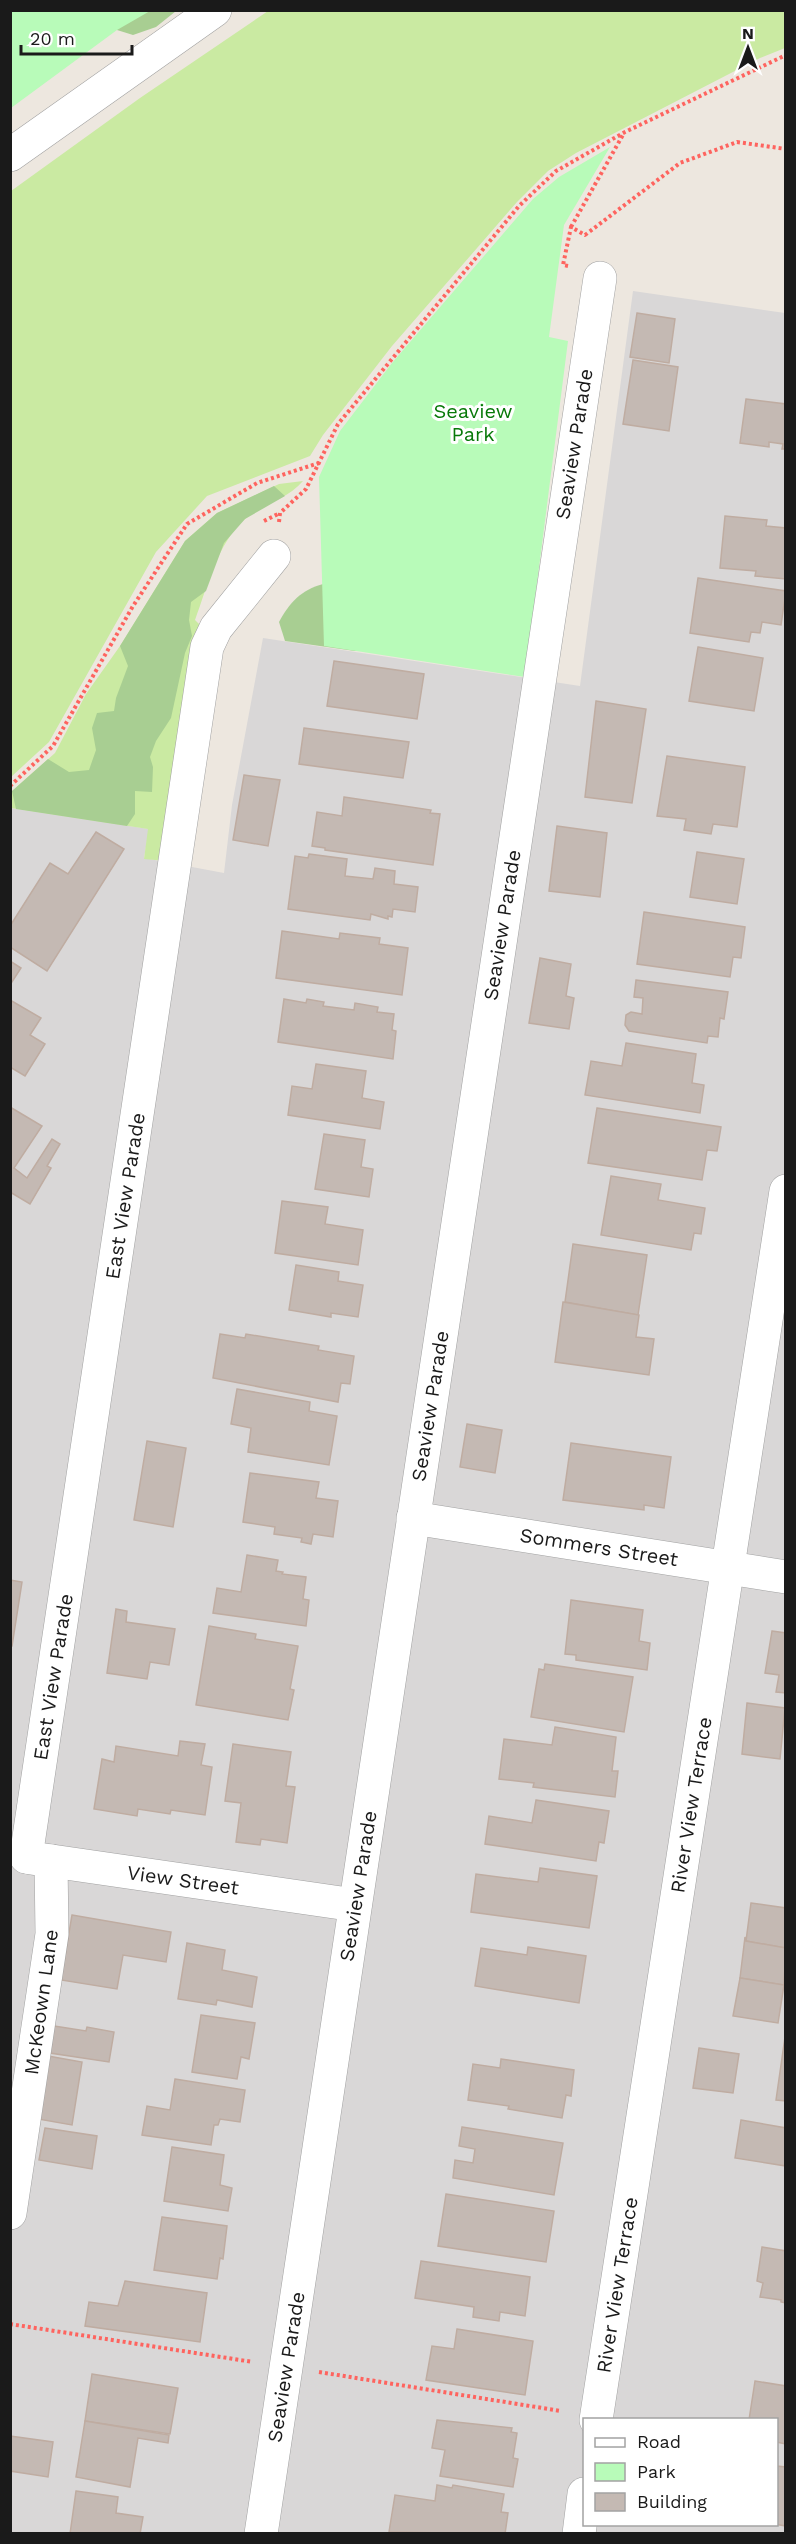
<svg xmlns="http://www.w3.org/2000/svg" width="796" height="2544" font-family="'Work Sans',sans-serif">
<rect width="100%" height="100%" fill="#ede7df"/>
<path fill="#d9d7d7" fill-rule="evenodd" d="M633,291L785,313V2533H11L10,808L149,829L144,858L224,873L232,805L263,638L580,686ZM584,2420H776V2524H584Z"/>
<g fill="#caeaa2">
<path d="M268,11H785V48L760,58L576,153L548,171L517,202L392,346L323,435L310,456L207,496L156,552L49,742L11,777V191L140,98Z"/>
<path d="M303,481C287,500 263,503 245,519C217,544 208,585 195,620L203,628L166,861L144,859L148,829L11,808L10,793L55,753L86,694L120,646L185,541L217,513L279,484Z"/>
</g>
<g fill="#a8ce92">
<path d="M117,11H176L156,27L133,35L117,30Z"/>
<path d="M274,486L285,496L245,519L224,543L206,591L191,602L189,620L192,636L185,653L171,718L156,741L150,757L153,767L152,792L135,791V814L127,826L16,809L12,791L48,759L69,772L89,770L96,750L92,728L97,713L114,711L116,698L128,666L120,646L185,541L217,513Z"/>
<path d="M323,584L382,641L355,651L285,641L279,622C290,602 301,590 323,584Z"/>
</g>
<g fill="#b8fbb9">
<path d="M11,10H150V11L117,30L11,108Z"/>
<path d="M610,147L564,225L549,337L568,341L525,677L324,646L319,477L340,431L392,363L533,199L559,177Z"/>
</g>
<g fill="#c4b9b3" stroke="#bfaca1" stroke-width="1.5">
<path d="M637,313L675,319L669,363L630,357Z"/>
<path d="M633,360L678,367L669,431L623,424Z"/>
<path d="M746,399L786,404V449H782L783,444L769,442V447L740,443Z"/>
<path d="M725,516L767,520L766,526L786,528V579L755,576L756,571L720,568Z"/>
<path d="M698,578L786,591L781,625L762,622L760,633L751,632L749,642L690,633Z"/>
<path d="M698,647L763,658L754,711L689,701Z"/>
<path d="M334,661L424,674L417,719L327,706Z"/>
<path d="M596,701L646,709L632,803L585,797Z"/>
<path d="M304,728L409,742L403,778L299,764Z"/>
<path d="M667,756L745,767L737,827L713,824L711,834L684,830L686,819L657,816Z"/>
<path d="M244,775L280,780L268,846L233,840Z"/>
<path d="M344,797L431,810L430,813L440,814L433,865L325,850V848L312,846L317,812L342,816Z"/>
<path d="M557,826L607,833L600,897L549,891Z"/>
<path d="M96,832L124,849L47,971L10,947V926L50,863L68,874Z"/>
<path d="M697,852L744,859L737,904L690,897Z"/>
<path d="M309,854L347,859L345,876L373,879L375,868L395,871L394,884L418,887L415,912L393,909L392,917L388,916V919L371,914L370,920L288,909L295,856L308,858Z"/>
<path d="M644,912L745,927L741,958L733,957L730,977L637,964Z"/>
<path d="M282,931L339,939L340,933L380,938L379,944L408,948L402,995L276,978Z"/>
<path d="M540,958L571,964L566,996L574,998L569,1029L529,1023Z"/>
<path d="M10,961L21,968L10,985Z"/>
<path d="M636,980L728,992L724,1019L720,1018L718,1037L708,1036L707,1043L629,1031L625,1025L626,1015L631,1012L642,1014L643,998L634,997Z"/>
<path d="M284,999L306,1003L307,999L324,1002L323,1006L354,1010L355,1003L378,1007L377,1012L394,1014L392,1030L396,1031L393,1059L278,1042Z"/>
<path d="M10,1000L41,1018L30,1035L45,1044L25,1076L10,1067Z"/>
<path d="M626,1043L696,1054L692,1083L704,1085L700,1113L585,1095L591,1061L622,1066Z"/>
<path d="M316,1064L366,1071L362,1098L384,1102L380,1129L288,1115L292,1086L312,1089Z"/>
<path d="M10,1107L42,1126L14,1168L27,1178L52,1139L60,1144L47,1166L51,1168L30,1204L10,1192Z"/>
<path d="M597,1108L721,1127L717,1151L707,1150L702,1180L588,1163Z"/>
<path d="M324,1134L365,1140L361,1167L373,1169L369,1197L315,1189Z"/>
<path d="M611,1176L661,1184L658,1200L705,1208L701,1234L694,1233L691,1250L601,1235Z"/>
<path d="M282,1201L328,1207L325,1224L363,1230L358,1265L275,1253Z"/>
<path d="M573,1244L647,1255L638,1315L565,1302Z"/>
<path d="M296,1265L339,1272L338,1281L363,1285L358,1317L331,1313V1317L289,1310Z"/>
<path d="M563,1302L639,1315L636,1337L654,1339L649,1375L555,1362Z"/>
<path d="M220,1334L245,1338L246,1334L319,1346L318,1350L354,1356L350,1384L341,1383L338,1402L213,1378Z"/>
<path d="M237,1389L310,1402L309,1411L337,1416L329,1465L248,1452L251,1428L231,1424Z"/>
<path d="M467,1424L502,1430L495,1473L460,1467Z"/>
<path d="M147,1441L186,1448L173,1527L134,1520Z"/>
<path d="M571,1443L671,1457L664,1508L644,1505V1510L563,1500Z"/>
<path d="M250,1473L319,1482L316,1498L338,1501L333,1537L313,1534L311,1544L301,1542L302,1538L274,1534L275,1527L243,1522Z"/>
<path d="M247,1555L278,1560L276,1571L283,1572L282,1574L306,1577L303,1599L309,1600L306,1626L213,1613L217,1588L241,1592Z"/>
<path d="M10,1580L22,1582L12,1646H10Z"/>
<path d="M571,1600L643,1610L639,1641L650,1643L647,1670L576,1660V1655L565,1654Z"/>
<path d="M116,1609L127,1611L126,1622L175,1629L169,1665L150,1662L147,1679L107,1673Z"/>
<path d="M209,1626L256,1634L255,1639L298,1646L290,1689L294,1690L288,1720L196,1705Z"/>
<path d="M772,1631L786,1633V1693L776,1692L779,1675L765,1673Z"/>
<path d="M545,1664L633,1677L624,1732L531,1717L539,1669L544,1670Z"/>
<path d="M747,1703L785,1708L780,1759L742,1754Z"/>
<path d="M555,1727L616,1737L612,1771H618L615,1797L533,1787L534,1783L499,1779L504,1739L552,1745Z"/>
<path d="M180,1741L205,1744L201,1765L212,1767L205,1815L171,1810L170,1814L138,1809L137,1816L94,1809L102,1759L114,1762L116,1746L178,1756Z"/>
<path d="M233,1744L291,1752L286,1786L295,1787L287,1843L261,1839L260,1845L236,1842L241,1803L225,1801Z"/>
<path d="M536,1800L609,1811L604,1843L599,1842L596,1861L485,1844L489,1816L532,1823Z"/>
<path d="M540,1868L597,1876L589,1928L471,1912L476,1874L538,1882Z"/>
<path d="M751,1903L786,1908V1948L746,1941Z"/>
<path d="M72,1915L171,1932L166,1962L123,1955L117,1989L61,1980Z"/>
<path d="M745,1937L746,1941L786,1948L784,1985L740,1978Z"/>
<path d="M187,1943L225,1950L222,1970L257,1977L252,2007L217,2000L216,2005L178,1999Z"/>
<path d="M528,1947L586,1956L579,2003L475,1986L481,1948L527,1955Z"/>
<path d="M740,1978L784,1985L778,2023L733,2016Z"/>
<path d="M201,2015L255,2023L249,2059L241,2057L237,2079L192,2072Z"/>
<path d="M54,2026L86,2031L87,2027L114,2032L109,2062L50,2053Z"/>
<path d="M785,2037H786V2101L776,2100Z"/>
<path d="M699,2048L739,2054L733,2093L693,2088Z"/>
<path d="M48,2056L82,2062L72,2125L38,2119Z"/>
<path d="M501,2059L574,2070L571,2096L566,2095L562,2118L508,2109L509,2106L468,2100L473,2064L500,2068Z"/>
<path d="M175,2079L245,2090L240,2122L220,2119L218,2125H214L211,2145L142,2135L147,2106L170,2110Z"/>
<path d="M741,2120L786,2128V2166L735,2158Z"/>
<path d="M462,2127L563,2143L554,2195L453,2178L455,2160L473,2163L475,2149L459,2146Z"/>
<path d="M45,2128L97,2136L92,2169L39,2160Z"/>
<path d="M172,2147L224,2155L220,2185L232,2188L228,2211L164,2201Z"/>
<path d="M446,2194L554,2211L546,2262L438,2246Z"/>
<path d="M162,2217L227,2226L223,2259L220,2258L217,2279L154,2270Z"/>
<path d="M762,2247L786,2251V2303L781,2302V2300L760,2297L763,2283L757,2281Z"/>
<path d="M421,2261L530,2277L525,2316L500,2312L499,2321L473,2317L474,2307L415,2298Z"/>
<path d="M125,2281L207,2293L200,2342L85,2326L89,2302L118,2306Z"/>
<path d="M457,2329L533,2341L525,2395L426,2380L432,2346L454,2349Z"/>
<path d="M92,2374L178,2388L170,2434L85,2421Z"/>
<path d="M755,2381L786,2386V2444L776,2442V2420H749Z"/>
<path d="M437,2420L512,2428L511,2432L517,2433L513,2458L518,2459L513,2487L440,2476L445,2450L432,2448Z"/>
<path d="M85,2421L169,2435L168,2443L138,2438L130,2487L76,2477Z"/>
<path d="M10,2436L53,2442L48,2477L10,2471Z"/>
<path d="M776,2466L786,2467V2526L774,2524H776Z"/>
<path d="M437,2485L452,2488L453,2485L504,2494L501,2512L508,2513L505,2534L389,2532L395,2495L435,2501Z"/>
<path d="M76,2491L118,2497L116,2513L143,2517L140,2534H70Z"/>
</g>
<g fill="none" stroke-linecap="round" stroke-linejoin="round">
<g stroke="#a1a1a1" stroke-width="34">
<g id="minor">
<path d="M10,155L215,10"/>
<path d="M413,1518L786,1577"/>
<path d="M26,1857L207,647L216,628L274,556"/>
<path d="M31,1858L355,1905"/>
<path d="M10,2213L52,1934L51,1861"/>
<path d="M596,2420L786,1191"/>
<path d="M261,2534L600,278"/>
<path d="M579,2534L584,2494"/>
</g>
</g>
<g stroke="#fe645f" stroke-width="4" stroke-dasharray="3 3" stroke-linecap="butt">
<path d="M571,227L624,133"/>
<path d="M568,266L563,265L571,227L585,235L680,163L737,142L786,149"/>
<path d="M264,521L280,513"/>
<path d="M279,522L280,513L306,489L338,424L519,206L556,171L625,132L786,55"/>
<path d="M10,786L53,746L133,606L187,524L257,483L319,463"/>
<path d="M10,2324L253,2362"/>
<path d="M319,2372L561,2411"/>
</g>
<use href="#minor" stroke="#fff" stroke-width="33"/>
</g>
<g text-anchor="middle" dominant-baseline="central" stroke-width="6" stroke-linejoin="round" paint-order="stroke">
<g font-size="20" fill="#087909" stroke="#fff">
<text x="473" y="411">Seaview<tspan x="473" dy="23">Park</tspan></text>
</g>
<g font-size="20" fill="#1a1a1a" stroke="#fff">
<text transform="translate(574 444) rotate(-81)">Seaview Parade</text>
<text transform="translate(502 925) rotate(-81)">Seaview Parade</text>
<text transform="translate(125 1196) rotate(-81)">East View Parade</text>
<text transform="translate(430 1406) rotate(-81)">Seaview Parade</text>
<text transform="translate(599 1547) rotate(9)">Sommers Street</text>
<text transform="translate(53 1677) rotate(-81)">East View Parade</text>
<text transform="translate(691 1805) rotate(-81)">River View Terrace</text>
<text transform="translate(183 1880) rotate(8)">View Street</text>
<text transform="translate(358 1886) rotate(-81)">Seaview Parade</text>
<text transform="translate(41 2002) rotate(-82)">McKeown Lane</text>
<text transform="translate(617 2285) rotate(-81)">River View Terrace</text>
<text transform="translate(286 2367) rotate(-81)">Seaview Parade</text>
</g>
</g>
<rect width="796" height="2544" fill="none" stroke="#1a1a1a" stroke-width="24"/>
<rect x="583" y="2418" width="195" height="108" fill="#ffffff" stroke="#a3a3a3" stroke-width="1.5"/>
<rect x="595" y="2438" width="30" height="9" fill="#ffffff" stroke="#a3a3a3" stroke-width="1.5"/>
<text x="637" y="2448" font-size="18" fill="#1a1a1a">Road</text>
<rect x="595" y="2463" width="30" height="18" fill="#b8fbb9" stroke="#a3a3a3" stroke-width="1.5"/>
<text x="637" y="2478" font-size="18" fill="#1a1a1a">Park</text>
<rect x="595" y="2493" width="30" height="18" fill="#c4b9b3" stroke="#a3a3a3" stroke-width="1.5"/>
<text x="637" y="2508" font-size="18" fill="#1a1a1a">Building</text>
<g transform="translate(748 48)" stroke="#ffffff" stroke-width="4.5" paint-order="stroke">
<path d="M0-4.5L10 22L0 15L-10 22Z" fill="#1a1a1a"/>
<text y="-9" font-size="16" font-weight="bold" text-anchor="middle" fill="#1a1a1a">N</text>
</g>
<path d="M21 45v9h111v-9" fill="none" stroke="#1a1a1a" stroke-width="3"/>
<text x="30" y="45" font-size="18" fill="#1a1a1a" stroke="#ffffff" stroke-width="4.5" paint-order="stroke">20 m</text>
</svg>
